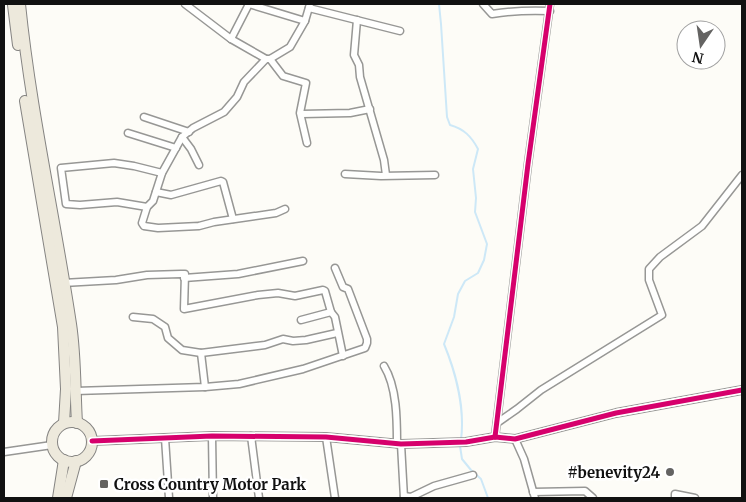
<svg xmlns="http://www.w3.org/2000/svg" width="746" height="502" font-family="Merriweather,serif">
<rect width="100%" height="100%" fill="#fdfcf7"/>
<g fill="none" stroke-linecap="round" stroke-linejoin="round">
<g stroke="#cde8f7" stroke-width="2">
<path d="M439,4L441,24L447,117L450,125C464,129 471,136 478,149L473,169L476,198L475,212L487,244L484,260L478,273L465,281L458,294L454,317L444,344C456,373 465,409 461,440"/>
<path d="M460,446L462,459L471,470L481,479L488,498"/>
</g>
<g stroke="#979795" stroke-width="9">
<g id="minor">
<path d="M185,4L231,39L266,59"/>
<path d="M249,4L305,21"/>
<path d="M483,4L492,14C511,11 530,10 550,11"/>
<path d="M309,8L400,31"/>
<path d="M357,20L354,55L359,65L360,77L384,160L386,175"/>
<path d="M231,39L249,4"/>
<path d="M270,59L283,76L306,83L300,113L307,143"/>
<path d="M302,114L350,113L370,109"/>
<path d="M144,117L189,132"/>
<path d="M128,133L176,148"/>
<path d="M182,137L191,149L199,165"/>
<path d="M345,174L381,176L435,175"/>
<path d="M156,192L171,195L221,181L223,182L233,219"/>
<path d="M147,207L117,202L80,205L66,204L61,168L114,163L134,166L162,173"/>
<path d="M285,209L276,213L214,222L199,226L158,228L144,226L142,223L147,207L153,201L162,173L182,137L193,128L224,112L237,97L244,82L266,59H270L290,47L305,21L310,4"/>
<path d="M184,278L238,274L303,261"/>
<path d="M63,283L116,280L147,275L181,274H185L184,309L258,295L278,293L295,296L323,290L325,291L331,312L335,317L343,356"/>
<path d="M133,317L153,319L165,327L168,338L182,350L201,353L265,345L283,339L293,341L306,340L337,333"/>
<path d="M301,320L331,312"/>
<path d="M201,353L205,387"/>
<path d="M384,366C397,387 397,420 397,444"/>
<path d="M75,391L205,387L239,384L303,369L365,348L367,343V339L348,289L343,287L335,268"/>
<path d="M497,423L517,409L541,390L662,315L649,280V269L660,257L702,226L742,175"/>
<path d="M212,436L213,498"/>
<path d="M251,436L259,498"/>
<path d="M326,437L335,498"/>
<path d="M495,437L528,164L550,4"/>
<path d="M165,438L169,498"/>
<path d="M515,439L524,459L535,498"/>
<path d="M401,444L404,498"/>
<path d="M4,452L52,445"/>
<path d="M533,492L585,491L593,498"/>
<path d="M404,496L411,497L434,486L473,475"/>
<path d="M675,498V494L695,498"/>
</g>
</g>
<g stroke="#979795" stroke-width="10">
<path id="tertiary" d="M92,441L212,436L326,437L401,444L466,442L495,437L515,439L616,413L742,390"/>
</g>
<g stroke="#858482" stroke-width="12">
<g id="primary">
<path d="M20,4C31,112 55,217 71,324C76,357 75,390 77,423"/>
<path d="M13,5L18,45"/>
<path d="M25,101L63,327L66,389L64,423"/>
<circle cx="72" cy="442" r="20"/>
<path d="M58,498L64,460"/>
<path d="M66,498L76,461"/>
</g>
</g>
<use href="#minor" stroke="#fffffe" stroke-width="6"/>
<use href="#tertiary" stroke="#fffffe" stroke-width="8"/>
<use href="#primary" stroke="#ede9dc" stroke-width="10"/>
<g stroke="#fff" stroke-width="8">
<g id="cycleway">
<path d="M495,437L528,164L550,4"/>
<path d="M92,441L212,436L326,437L401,444L466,442L495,437L515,439L616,413L742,390"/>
</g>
</g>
<use href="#cycleway" stroke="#d6006c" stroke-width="5"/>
</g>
<g fill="#646362" stroke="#fff" stroke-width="2">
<circle cx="670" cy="472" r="5"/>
<rect x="99" y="479" width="10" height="10" rx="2.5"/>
</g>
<g text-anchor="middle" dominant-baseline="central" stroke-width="5" stroke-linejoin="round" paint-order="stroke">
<g font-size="15" font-weight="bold" fill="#111" stroke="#fff" text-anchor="end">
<text x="660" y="472">#benevity24</text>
<text x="114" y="484" text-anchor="start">Cross Country Motor Park</text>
</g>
</g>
<rect width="746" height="502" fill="none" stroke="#111111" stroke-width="10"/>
<g transform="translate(701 45) rotate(193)"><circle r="24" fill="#ffffff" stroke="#a0a0a0"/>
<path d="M0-4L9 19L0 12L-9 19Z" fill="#646362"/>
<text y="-8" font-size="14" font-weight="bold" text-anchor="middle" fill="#111111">N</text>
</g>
</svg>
